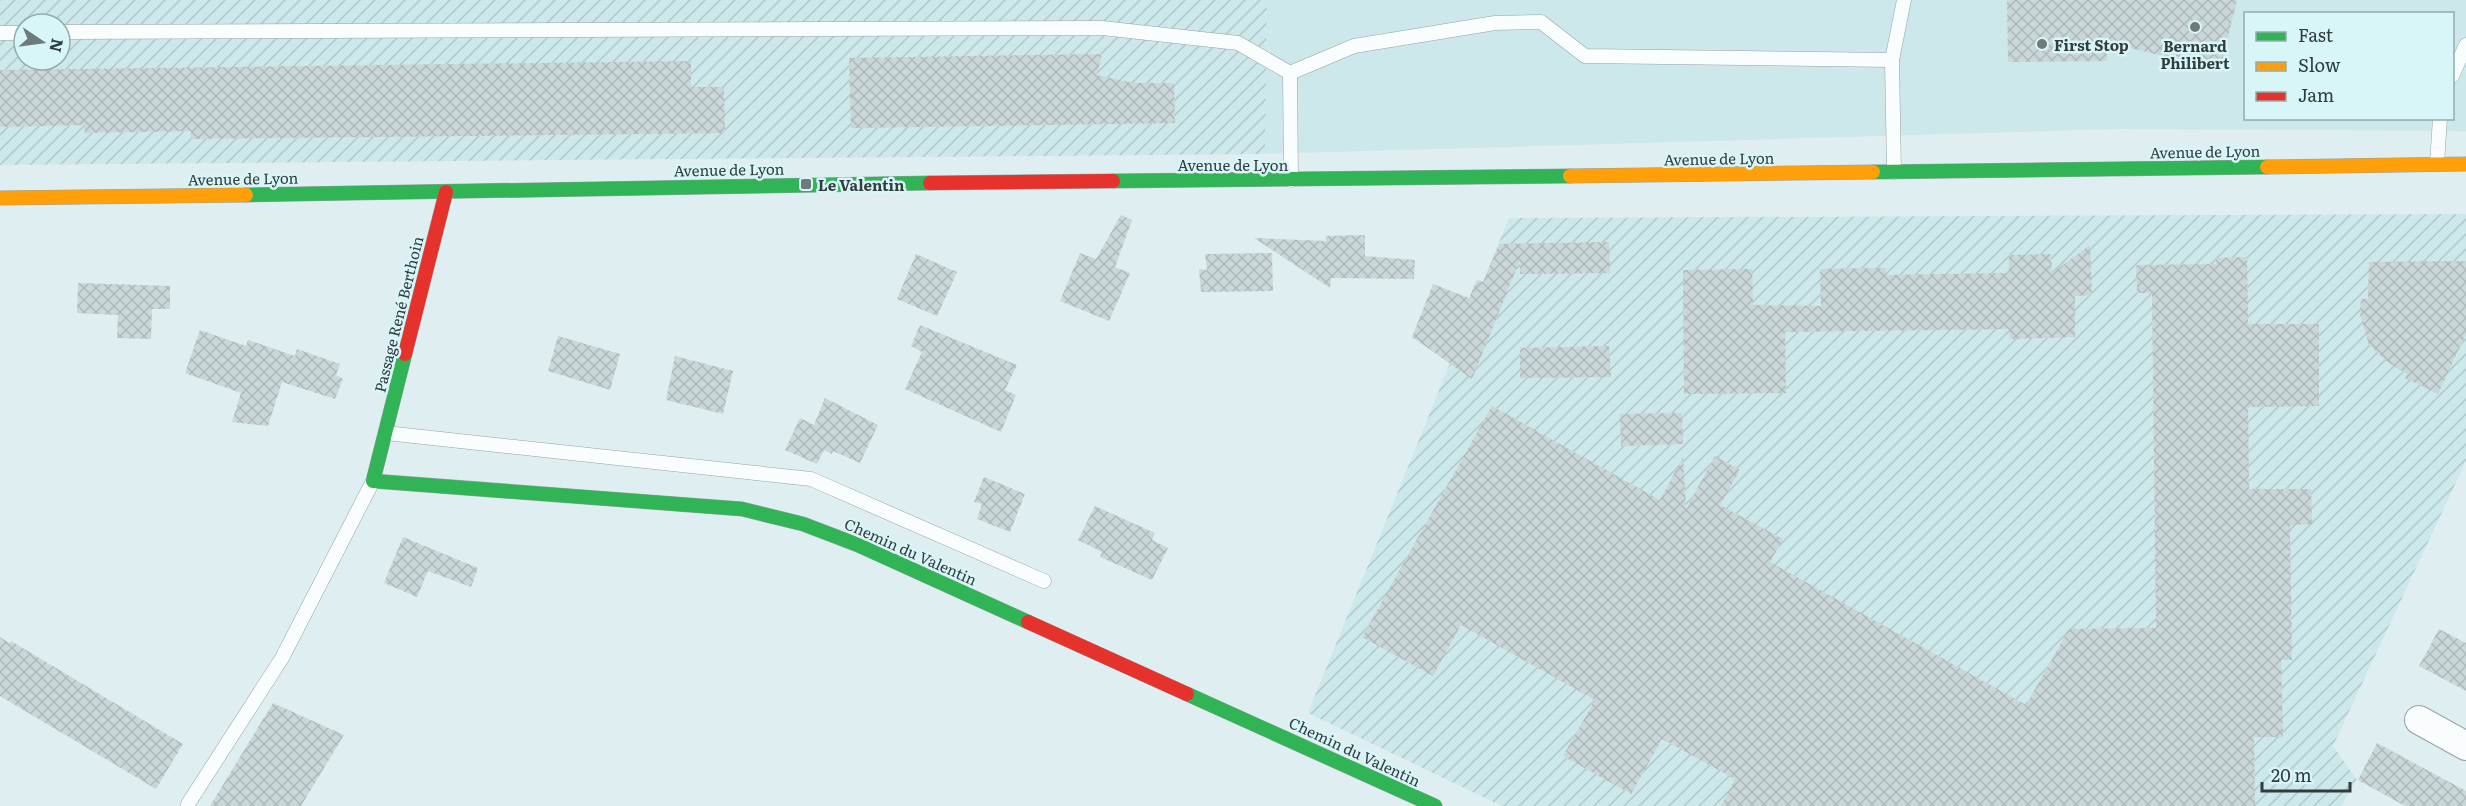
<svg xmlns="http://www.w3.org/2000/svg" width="2466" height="806" font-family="Literata,serif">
<defs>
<pattern id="industrial-furrows" width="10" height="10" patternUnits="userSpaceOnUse" patternTransform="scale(1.5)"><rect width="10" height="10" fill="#cce8eb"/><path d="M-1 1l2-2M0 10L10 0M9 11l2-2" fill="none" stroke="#b0c8ca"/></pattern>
<pattern id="building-cross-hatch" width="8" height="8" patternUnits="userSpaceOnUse" patternTransform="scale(1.5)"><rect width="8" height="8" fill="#cad7d8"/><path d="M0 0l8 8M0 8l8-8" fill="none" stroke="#aeb9ba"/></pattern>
</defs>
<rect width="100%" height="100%" fill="#dfeff1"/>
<path fill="#cce8eb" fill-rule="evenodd" d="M1267,0H2466V131L2121,129L1265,154ZM2246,14H2452V118H2246Z"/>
<g fill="url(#industrial-furrows)" fill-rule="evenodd">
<path d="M0,0H1267L1265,154L0,165ZM24,24H60V60H24Z"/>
<path d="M2466,214V461L2333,746L2357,780L2341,806H1502L1308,713L1509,218Z"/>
</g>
<g fill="url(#building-cross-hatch)">
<path d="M2007,0H2237L2220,70L2106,42L2107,61L2008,62Z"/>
<path d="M1102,54L1097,75L1133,83H1174L1175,123L851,128L849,58Z"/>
<path d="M691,61V87H724L725,133L191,139V131L85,133L84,125L0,127V70Z"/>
<path d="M1121,215L1132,220L1115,267L1130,273L1109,321L1060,301L1080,253L1096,259Z"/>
<path d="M1363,235L1365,236V256L1415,260L1414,279L1331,278L1330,288L1254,238L1326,241V236Z"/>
<path d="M1609,242L1610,273L1520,274V260L1472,379L1412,337L1433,284L1469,298L1477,280L1483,282L1499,244Z"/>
<path d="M2090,245L2092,295L2075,296V337L2010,339L2009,329L1785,332L1786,393L1684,394L1683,270L1752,269L1753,305L1821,306L1820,269L1886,268V275L2009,273V255L2051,254L2052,273Z"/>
<path d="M1272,253L1273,291L1201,292L1199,269L1207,270L1205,254Z"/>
<path d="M916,254L957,272L937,316L897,299Z"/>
<path d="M2247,257L2248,324H2319V406L2248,407L2249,489H2311L2312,524L2290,525L2292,660H2281L2283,737H2254L2255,806H1721L1735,779L1662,739L1631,794L1563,756L1595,700L1461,625L1433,676L1362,637L1492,406L1660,500L1683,457L1686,509L1715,456L1740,470L1720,505L1783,539L1770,562L2026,705L2069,629L2156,628L2152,293H2137L2136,265L2216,264V258Z"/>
<path d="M2466,261V334L2438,394L2405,378L2407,374L2389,363L2369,345L2360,314L2361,299H2368L2369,262Z"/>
<path d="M78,283L170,286V309H152L151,339L117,338L118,315L77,313Z"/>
<path d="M920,325L1017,365L1005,390L1016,395L1001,432L905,389L922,352L911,346Z"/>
<path d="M200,330L246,346L248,340L295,356L297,349L340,364L336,375L343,379L335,399L282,382L268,426L232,422L241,393L185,373Z"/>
<path d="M558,336L620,354L610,390L548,371Z"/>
<path d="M1609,346L1611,377L1520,378V348Z"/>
<path d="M675,356L733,371L723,414L666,400Z"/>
<path d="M825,398L878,425L860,463L833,451L832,454L824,450L817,464L785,450L800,418L814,425Z"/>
<path d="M1682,413L1683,444L1621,446L1620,414Z"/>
<path d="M984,477L1025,494L1010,532L977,519L982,504L974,502Z"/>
<path d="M1095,506L1155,533L1152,540L1168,548L1152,580L1100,557L1102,552L1078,540Z"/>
<path d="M403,537L478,568L471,587L428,571L417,597L384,583Z"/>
<path d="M2439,629L2466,643V691L2419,666Z"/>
<path d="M0,637L9,643L11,641L183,744L156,789L0,696Z"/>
<path d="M273,703L344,735L301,806H210Z"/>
<path d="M2377,743L2466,791V806H2405L2358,780Z"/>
</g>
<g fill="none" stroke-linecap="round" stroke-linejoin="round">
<g stroke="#96a3a4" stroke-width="15">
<g id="lane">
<path d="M60,32L1102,28L1238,43L1290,73L1354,46L1495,23L1541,22L1585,56L1892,60"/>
<path d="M0,33H24"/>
<path d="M1290,73L1291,180"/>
<path d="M2452,76L2466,45"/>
<path d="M2437,164L2440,118"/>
<path d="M1894,172L1892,60L1904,0"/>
<path d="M386,433L811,479L1044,581"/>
<path d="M188,804L282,658L373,481"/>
</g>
</g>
<g stroke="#96a3a4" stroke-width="30">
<path id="street" d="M2419,720L2466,746"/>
</g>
<g stroke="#96a3a4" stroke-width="15">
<g id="fast">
<path d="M1873,172L2267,167"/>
<path d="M1113,181L1570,176"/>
<path d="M246,195L930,183"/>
<path d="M405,354L373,481L742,509L803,524L858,545L1028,622"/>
<path d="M1187,694L1435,806"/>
</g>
</g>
<g stroke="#96a3a4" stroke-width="15">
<g id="slow">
<path d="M2267,167L2466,164"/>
<path d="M1570,176L1873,172"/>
<path d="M0,198L246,195"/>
</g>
</g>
<g stroke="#96a3a4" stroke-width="15">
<g id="jam">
<path d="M930,183L1113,181"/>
<path d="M405,354L446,192"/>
<path d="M1028,622L1187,694"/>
</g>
</g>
<use href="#lane" stroke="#fafdfd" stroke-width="14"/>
<use href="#street" stroke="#fafdfd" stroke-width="28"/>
<use href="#fast" stroke="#30b455" stroke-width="14"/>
<use href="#slow" stroke="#ff9f0a" stroke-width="14"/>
<use href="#jam" stroke="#e5322d" stroke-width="14"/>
</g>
<g fill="#6e7b7c" stroke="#d8f5f8" stroke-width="2">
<circle cx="2195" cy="27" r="6"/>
<circle cx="2042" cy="44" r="6"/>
<rect x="800" y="178" width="12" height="12" rx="3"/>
</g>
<g text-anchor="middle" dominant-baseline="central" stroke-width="5" stroke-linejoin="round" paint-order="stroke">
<g font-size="15" font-weight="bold" fill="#313c3d" stroke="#d8f5f8" text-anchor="start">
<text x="2054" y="44">First Stop</text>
<text x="2195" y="45" text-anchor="middle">Bernard<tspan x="2195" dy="17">Philibert</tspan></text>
<text x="818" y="184">Le Valentin</text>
</g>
<g font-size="15" fill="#313c3d" stroke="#d8f5f8">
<text transform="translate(2205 151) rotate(-1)">Avenue de Lyon</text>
<text transform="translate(1719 158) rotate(-1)">Avenue de Lyon</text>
<text x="1233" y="164">Avenue de Lyon</text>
<text transform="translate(729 169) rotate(-1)">Avenue de Lyon</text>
<text transform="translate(243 178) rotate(-1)">Avenue de Lyon</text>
<text transform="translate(398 314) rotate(-76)">Passage René Berthoin</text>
<text transform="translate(911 551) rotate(24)">Chemin du Valentin</text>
<text transform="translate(1355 751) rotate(25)">Chemin du Valentin</text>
</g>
</g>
<rect x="2244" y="12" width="210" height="108" fill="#d8f5f8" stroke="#95abad" stroke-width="1.5"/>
<rect x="2256" y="32" width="30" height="9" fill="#30b455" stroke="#95abad" stroke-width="1.5"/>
<text x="2298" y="42" font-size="18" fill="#313c3d">Fast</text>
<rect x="2256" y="62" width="30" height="9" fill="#ff9f0a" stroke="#95abad" stroke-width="1.5"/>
<text x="2298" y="72" font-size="18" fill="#313c3d">Slow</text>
<rect x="2256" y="92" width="30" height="9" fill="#e5322d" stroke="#95abad" stroke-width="1.5"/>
<text x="2298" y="102" font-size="18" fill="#313c3d">Jam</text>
<g transform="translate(42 42) rotate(103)"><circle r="28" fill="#d8f5f8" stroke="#95abad" stroke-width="1.5"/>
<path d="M0-4.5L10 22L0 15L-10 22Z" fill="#6e7b7c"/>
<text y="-9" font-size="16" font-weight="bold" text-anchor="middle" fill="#313c3d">N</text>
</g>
<path d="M2262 782v9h88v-9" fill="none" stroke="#313c3d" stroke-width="3"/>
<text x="2271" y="782" font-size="18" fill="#313c3d" stroke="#d8f5f8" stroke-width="4.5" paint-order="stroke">20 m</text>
</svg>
